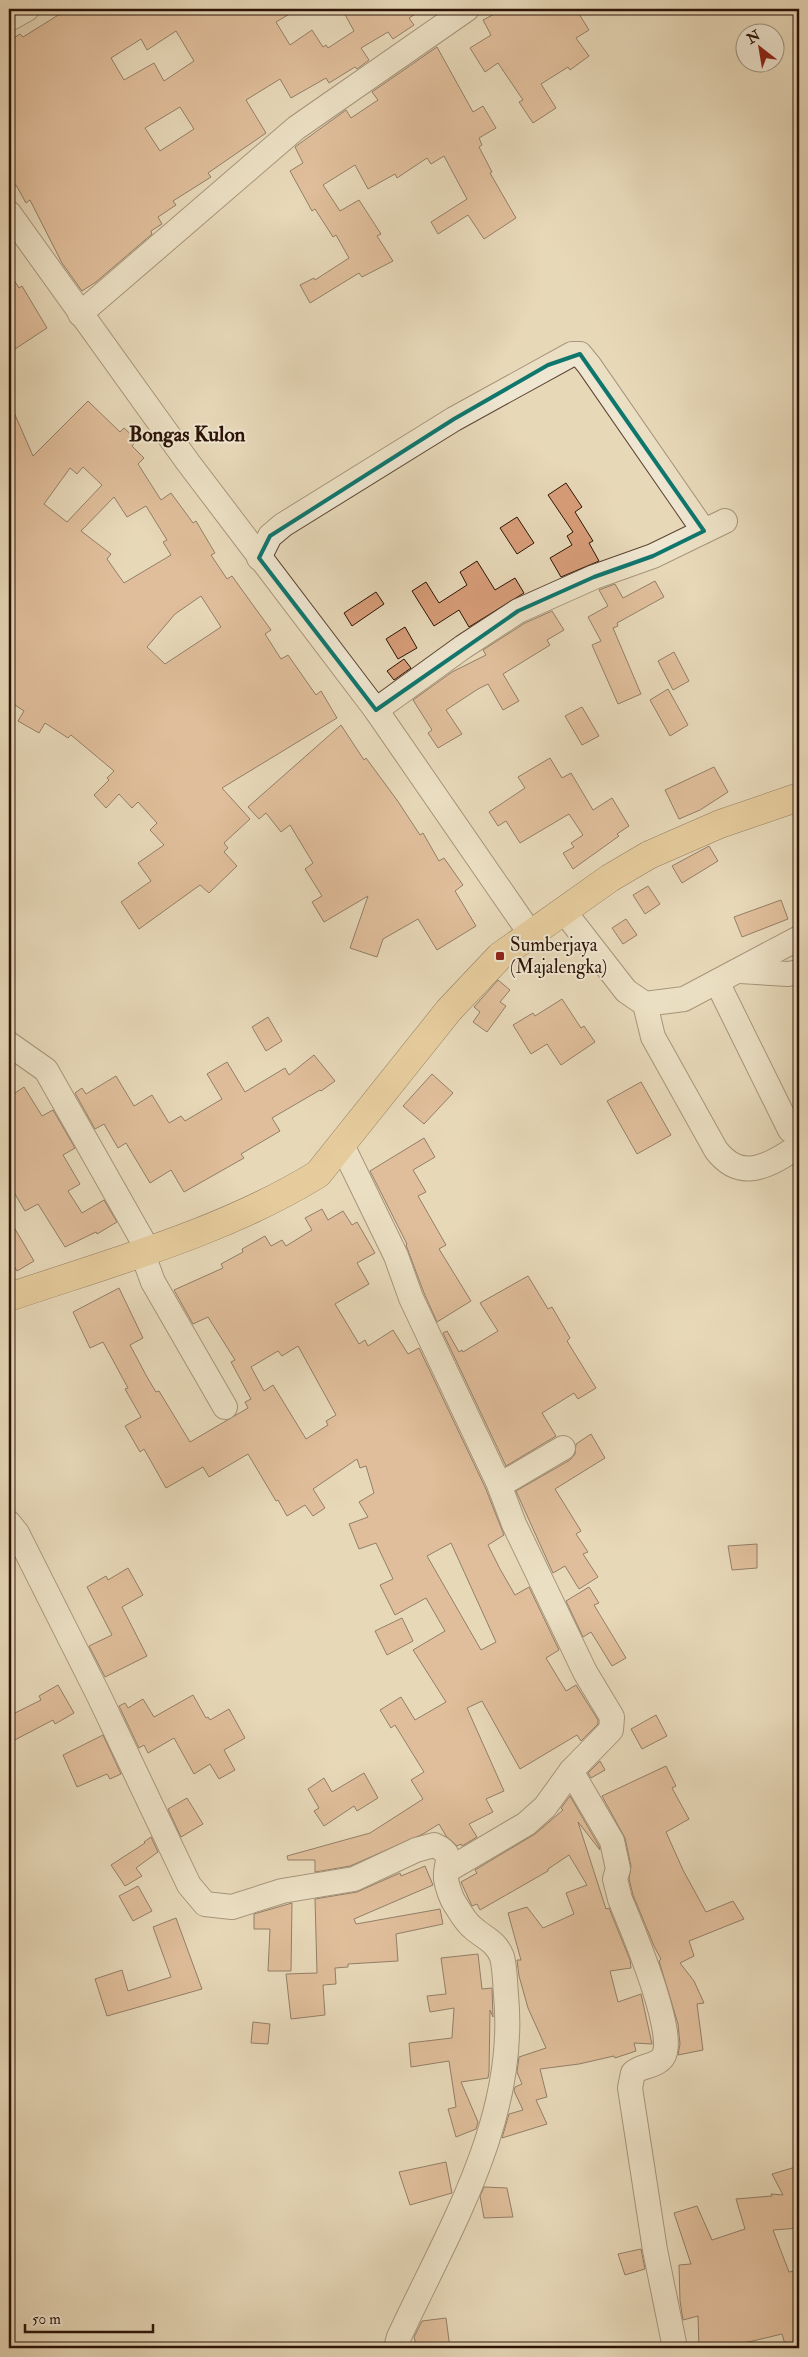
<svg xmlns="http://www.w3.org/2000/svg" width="808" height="2357" font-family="'IM FELL Double Pica',serif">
<rect width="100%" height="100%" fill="#e7d8b8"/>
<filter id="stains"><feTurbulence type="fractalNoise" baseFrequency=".004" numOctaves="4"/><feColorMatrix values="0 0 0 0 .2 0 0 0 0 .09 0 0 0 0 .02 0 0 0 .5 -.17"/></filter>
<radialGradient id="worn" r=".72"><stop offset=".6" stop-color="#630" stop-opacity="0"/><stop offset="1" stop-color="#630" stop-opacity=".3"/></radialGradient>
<g fill="#d79d78" stroke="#2c1306" fill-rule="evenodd">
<path d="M68,9H298L276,22L290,45L312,30L323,47L326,45L328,48L354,31L342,9H423L409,18L414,25L393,39L388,32L361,48L369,60L357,69L355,67L329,83L326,78L291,98L280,79L246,100L266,133L208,173L211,177L173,201L176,205L158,217L162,224L151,231L152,234L96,282L82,291L62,263L30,200L26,203L16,185L9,189V41L20,34L23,37ZM176,31L194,61L164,81L154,63L124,80L111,58L141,39L147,50ZM180,107L194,129L160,151L145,128Z"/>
<path d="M504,9H576L589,30L576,38L589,56L570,70L568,67L541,84L556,108L533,123L519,102L523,100L498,63L485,72L470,48L491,35L483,20Z"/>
<path d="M437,47L473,112L483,106L496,128L479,138L482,145L479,147L492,172L490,173L516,218L484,239L468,215L438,234L431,222L467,199L444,156L431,164L427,158L397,178L395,174L368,189L355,165L323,185L340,211L359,200L381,234L377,236L393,261L362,277L359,273L310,303L300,285L314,278L315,280L349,258L336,235L333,237L315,209L312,211L290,171L303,163L295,147L346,110L351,118L378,100L372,92Z"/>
<path d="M9,272L19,288L22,286L47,328L9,353Z"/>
<path d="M9,401L33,456L88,401L120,432L124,428L137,440L132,446L144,458L138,464L161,500L171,493L193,523L196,521L215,553L211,555L227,579L232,576L271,630L265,634L281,659L288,655L316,695L321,691L337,718L222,788L250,819L224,843L228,848L224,852L237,866L209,893L200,885L139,929L121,902L151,881L138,863L164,845L150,830L157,823L138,802L132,808L119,794L106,808L94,795L109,780L107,778L114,771L71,735L68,738L45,723L39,733L18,721L24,711L9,701ZM83,467L102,485L67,522L44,504L70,468L77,474ZM114,497L127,517L146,506L167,540L163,542L171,555L124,583L107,559L111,554L81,531ZM201,596L221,627L165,664L147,647L175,614Z"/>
<path d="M566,483L582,507L575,512L593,541L589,543L599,561L561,577L550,558L572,545L567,536L573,532L548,495Z"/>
<path d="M517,517L534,543L517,554L500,528Z"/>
<path d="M477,561L495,590L515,578L524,593L469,627L459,610L434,626L412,591L426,582L439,603L467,585L460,572Z"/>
<path d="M655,581L664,597L617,623L618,626L613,628L641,694L618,704L592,645L601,641L588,617L608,606L599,590L615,584L623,598Z"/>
<path d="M376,592L384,604L352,626L344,613Z"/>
<path d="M552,611L564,630L547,640L550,645L503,674L519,701L503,710L488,684L478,689L446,710L462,734L438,748L428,733L432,730L413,700L452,672L486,655L483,650L525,623Z"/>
<path d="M405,627L417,648L398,659L386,639Z"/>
<path d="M674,652L689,681L673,690L658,661Z"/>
<path d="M404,659L411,668L394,680L387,671Z"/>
<path d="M668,689L688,725L670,736L650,700Z"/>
<path d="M582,707L599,736L582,745L565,716Z"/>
<path d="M341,725L364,760L366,758L397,800L420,835L423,833L439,861L444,858L463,885L455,891L476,926L437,950L418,919L383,939L377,957L350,948L368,896L324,922L312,902L322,896L305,869L313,863L290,825L281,832L266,813L259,819L248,807Z"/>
<path d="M550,758L562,778L571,773L593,810L612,798L629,826L617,834L619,836L573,869L563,853L574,847L571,843L583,835L569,814L520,843L506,821L498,826L489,812L525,788L518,777Z"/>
<path d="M714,767L728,792L700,810L679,819L665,790Z"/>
<path d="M709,846L718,861L682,883L672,866Z"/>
<path d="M648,886L660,904L645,914L633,895Z"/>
<path d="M781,900L788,919L742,937L734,917Z"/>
<path d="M626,919L637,935L623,944L612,928Z"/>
<path d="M498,980L510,990L500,1002L506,1006L487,1032L473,1022L480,1012L474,1007Z"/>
<path d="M562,999L581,1028L584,1026L595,1042L561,1065L547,1044L531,1054L513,1025L533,1013L535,1016Z"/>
<path d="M268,1017L282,1041L266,1051L252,1027Z"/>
<path d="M314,1055L335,1081L321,1091L320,1090L272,1118L280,1131L241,1154L244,1158L184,1192L171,1170L150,1183L126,1143L118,1148L104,1124L95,1129L75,1093L82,1088L86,1094L116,1076L134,1106L152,1095L169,1123L181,1116L185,1121L222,1099L207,1074L227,1062L245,1092L285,1068L289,1075Z"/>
<path d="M432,1074L453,1093L424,1124L403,1106Z"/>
<path d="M641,1082L671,1135L637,1154L607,1101Z"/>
<path d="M24,1087L42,1116L53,1110L75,1148L63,1155L80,1184L68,1191L82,1213L104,1200L117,1222L97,1234L96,1232L65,1247L38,1204L25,1211L9,1184V1097Z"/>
<path d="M424,1138L435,1157L413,1170L426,1192L418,1196L446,1245L439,1249L471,1301L437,1322L424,1293L406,1245L407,1244L370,1171Z"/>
<path d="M322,1209L328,1220L343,1211L352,1225L357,1222L375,1253L357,1263L369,1284L335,1304L359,1344L365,1340L368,1346L393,1330L408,1354L419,1348L485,1487L504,1535L488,1545L500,1569L515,1595L529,1587L559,1650L546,1658L566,1691L576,1685L598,1720V1724L581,1741L577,1735L520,1769L482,1701L467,1708L504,1791L486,1799L493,1812L469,1824L477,1837L462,1846L461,1844L457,1846L446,1836L439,1824L423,1834L350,1866L315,1872V1860H288L287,1856L370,1833L423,1799L411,1780L424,1772L395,1725L391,1728L380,1710L401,1697L415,1720L446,1702L413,1650L445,1631L426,1598L395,1615L380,1585L393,1579L376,1543L359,1549L349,1524L368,1517L359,1502L374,1493L366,1466L360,1468L357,1459L313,1489L325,1508L313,1516L305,1505L287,1516L278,1500L276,1501L248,1454L209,1477L203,1467L166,1488L144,1449L140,1452L125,1426L141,1417L125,1389L128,1388L103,1342L90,1348L73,1312L119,1288L143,1338L130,1345L147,1377L156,1392L159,1391L190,1442L248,1408L245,1402L251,1399L231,1362L235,1360L208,1317L193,1324L174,1290L223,1268L221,1264L243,1252L242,1249L265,1236L271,1246L282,1240L286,1246L312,1230L305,1218ZM298,1346L336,1415L326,1421L328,1425L306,1439L273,1385L264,1391L251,1367L278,1351L282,1356ZM451,1543L496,1642L481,1650L427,1556Z"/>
<path d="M9,1219L34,1261L17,1271L9,1257Z"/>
<path d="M528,1276L548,1309L552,1307L570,1338L567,1341L596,1388L578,1399L574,1393L542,1413L556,1436L506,1466L443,1333L447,1331L459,1352L462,1350L463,1352L498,1331L480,1303Z"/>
<path d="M591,1434L605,1458L555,1489L581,1531L576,1534L588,1552L583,1554L598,1577L579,1589L565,1566L553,1573L516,1491L570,1460L575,1454L576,1444Z"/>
<path d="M757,1544V1568L732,1570L728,1546Z"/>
<path d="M128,1568L143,1595L122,1607L147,1656L105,1677L89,1646L112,1635L87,1587L106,1576L108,1580Z"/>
<path d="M589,1587L599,1603L594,1605L626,1658L612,1666L591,1632L583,1637L566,1601Z"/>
<path d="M402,1618L413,1641L387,1655L375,1631Z"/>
<path d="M58,1685L74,1713L55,1724L53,1720L9,1743V1716L41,1700L39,1696Z"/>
<path d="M193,1695L206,1718L208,1717L210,1720L229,1709L245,1738L224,1750L235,1770L219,1779L210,1764L194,1774L174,1738L148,1753L144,1745L139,1748L119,1706L125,1703L128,1708L143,1699L154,1717Z"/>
<path d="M656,1715L667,1736L642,1749L631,1729Z"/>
<path d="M103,1735L121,1774L110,1779L107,1774L77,1787L63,1755Z"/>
<path d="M600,1761L605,1770L591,1778L588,1773Z"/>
<path d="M666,1766L676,1786L672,1788L689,1819L666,1832L683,1870L706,1912L733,1901L744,1919L689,1941L694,1956L680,1963L694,1981L704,2003L697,2004L703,2050L678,2055L680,2044L678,2024L659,1961L661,1959L654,1946L633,1895L629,1879L631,1866L625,1838L602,1796Z"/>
<path d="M364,1773L378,1798L357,1811L354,1806L324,1826L314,1811L319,1808L308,1789L324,1778L332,1792Z"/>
<path d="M570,1796L599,1846L600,1850L578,1822L606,1909L609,1908L630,1960L631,1968L610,1971L618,2002L641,1994L652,2044L634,2043L636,2051L615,2058L614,2056L579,2064L540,2069L547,2097L536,2100L547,2124L502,2138L509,2114L523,2110L514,2091L515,2087L522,2084L517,2072L519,2057L546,2048L528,2008L519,1976L517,1960H521L508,1913L527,1907L543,1928L574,1914L566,1893L587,1885L569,1855L548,1869V1871L480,1910L477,1904L472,1906L461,1882L477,1873L475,1870L535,1834L563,1810L561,1808Z"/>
<path d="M187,1798L203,1824L181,1837L168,1809Z"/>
<path d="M151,1837L158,1852L136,1868L142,1876L125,1886L111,1865L145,1843L144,1842Z"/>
<path d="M425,1866L433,1885L354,1919L356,1924L440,1909L443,1924L396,1934L398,1961L348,1964V1967L335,1968L336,1984L323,1985L325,2015L291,2019L286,1974L317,1973L315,1899L357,1892L400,1873L401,1876Z"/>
<path d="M138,1886L152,1911L133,1921L119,1896Z"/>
<path d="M292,1903L291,1971H268L270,1929H254V1914Z"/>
<path d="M176,1918L202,1989L107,2016L95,1979L122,1970L128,1991L171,1977L153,1927Z"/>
<path d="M478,1954L482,1989L492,1988L493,2017L490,2010L489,2072L488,2078L461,2082L478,2122L476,2129L456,2137L448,2109L456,2107L449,2061L411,2067L409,2043L452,2038L454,2008L430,2012L427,1996L446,1994L441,1958Z"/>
<path d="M253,2022L270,2024L268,2044L251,2043Z"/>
<path d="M446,2162L452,2193L410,2205L399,2172Z"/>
<path d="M799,2166V2228L773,2230L789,2272L798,2270L799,2346L786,2348L782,2334L740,2344L741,2348H699L698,2316L683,2320L680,2301L679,2265L691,2264L674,2213L697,2206L712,2240L745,2229L736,2199L772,2196L771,2194L783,2195L772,2174Z"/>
<path d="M484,2187L507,2188L513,2217L484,2218L480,2196Z"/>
<path d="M641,2249L645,2269L625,2275L618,2254Z"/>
<path d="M446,2318L450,2348H417L414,2337L422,2321Z"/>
</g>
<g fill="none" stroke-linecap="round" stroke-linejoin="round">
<g stroke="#5b4432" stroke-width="26">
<g id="minor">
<path d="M9,19L27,9"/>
<path d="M9,213L187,461L376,710L530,933"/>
<path d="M80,314L296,128L467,9"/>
<path d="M259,558L270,536L283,525L454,419L572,354H580L589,365L704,531"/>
<path d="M376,710L463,647L518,611L594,577L653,556L725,521"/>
<path d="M563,910L626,991L645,1004L684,999L799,938"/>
<path d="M740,971L788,974L799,972"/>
<path d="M717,982L790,1130L799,1134"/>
<path d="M645,1004L653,1037L716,1150C742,1184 771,1164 799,1146"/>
<path d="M9,1044L46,1070L148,1250"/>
<path d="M342,1145L396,1256L411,1298L498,1482L514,1524L585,1672L612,1717L611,1730L571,1771L545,1807L526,1824L448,1870"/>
<path d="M142,1252L153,1282L225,1407"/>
<path d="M500,1485L563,1448"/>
<path d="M9,1523L17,1533L99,1696L189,1885L205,1904L232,1907L282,1891L354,1879L416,1850L434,1845C457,1855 444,1864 446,1879C447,1886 451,1898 455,1904C460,1912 466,1923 473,1928C484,1938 496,1941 502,1957C505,1968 505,1983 506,1995C518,2119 449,2229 399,2337L396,2348"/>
<path d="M571,1771L612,1841L618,1869L615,1879L620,1899C631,1926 678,2035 663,2057C656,2067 641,2065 633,2073L630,2088L655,2250L675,2348"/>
</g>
</g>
<g stroke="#2c1306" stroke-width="29">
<path id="highway" d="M9,1297C113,1262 224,1232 318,1174L449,1010L500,956L610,878L649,855L720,824L799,797"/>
</g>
<use href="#minor" stroke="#efe6d1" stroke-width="24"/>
<use href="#highway" stroke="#e4bc7c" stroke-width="28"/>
</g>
<path d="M0 0H808V2357H0ZM580,354L704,531L653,556L594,577L518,611L376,710L259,558L270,536L454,419L548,365Z" fill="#e7d8b8" fill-opacity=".55" fill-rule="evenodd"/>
<path fill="none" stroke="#0f766e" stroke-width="4" stroke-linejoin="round" d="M580,354L704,531L653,556L594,577L518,611L376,710L259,558L270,536L454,419L548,365Z"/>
<rect fill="#8f2418" stroke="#efe6d1" stroke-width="2" x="495" y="951" width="10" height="10" rx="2.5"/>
<g text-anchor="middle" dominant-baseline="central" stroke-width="4" stroke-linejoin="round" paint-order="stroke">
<g font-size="19" fill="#2c1306" stroke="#efe6d1" text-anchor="start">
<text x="510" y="945">Sumberjaya<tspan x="510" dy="22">(Majalengka)</tspan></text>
</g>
<g font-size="21" font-weight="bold" fill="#2c1306" stroke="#efe6d1">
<text x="187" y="434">Bongas Kulon</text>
</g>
</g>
<rect width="808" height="2357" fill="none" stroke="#e7d8b8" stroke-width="30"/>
<rect x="10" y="10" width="788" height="2337" fill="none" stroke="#2c1306" stroke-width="2.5"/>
<rect x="15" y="15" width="778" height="2327" fill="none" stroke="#2c1306"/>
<g transform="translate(760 48) rotate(329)"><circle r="24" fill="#efe6d1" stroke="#a19280"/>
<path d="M0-4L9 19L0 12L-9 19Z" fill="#8f2418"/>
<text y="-8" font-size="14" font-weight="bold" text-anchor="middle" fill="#2c1306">N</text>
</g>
<path d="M25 2324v8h128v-8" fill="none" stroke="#2c1306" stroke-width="2.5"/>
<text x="32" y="2324" font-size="15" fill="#2c1306" stroke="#efe6d1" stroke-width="4" paint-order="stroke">50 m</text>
<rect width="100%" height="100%" filter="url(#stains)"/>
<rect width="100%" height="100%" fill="url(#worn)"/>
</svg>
